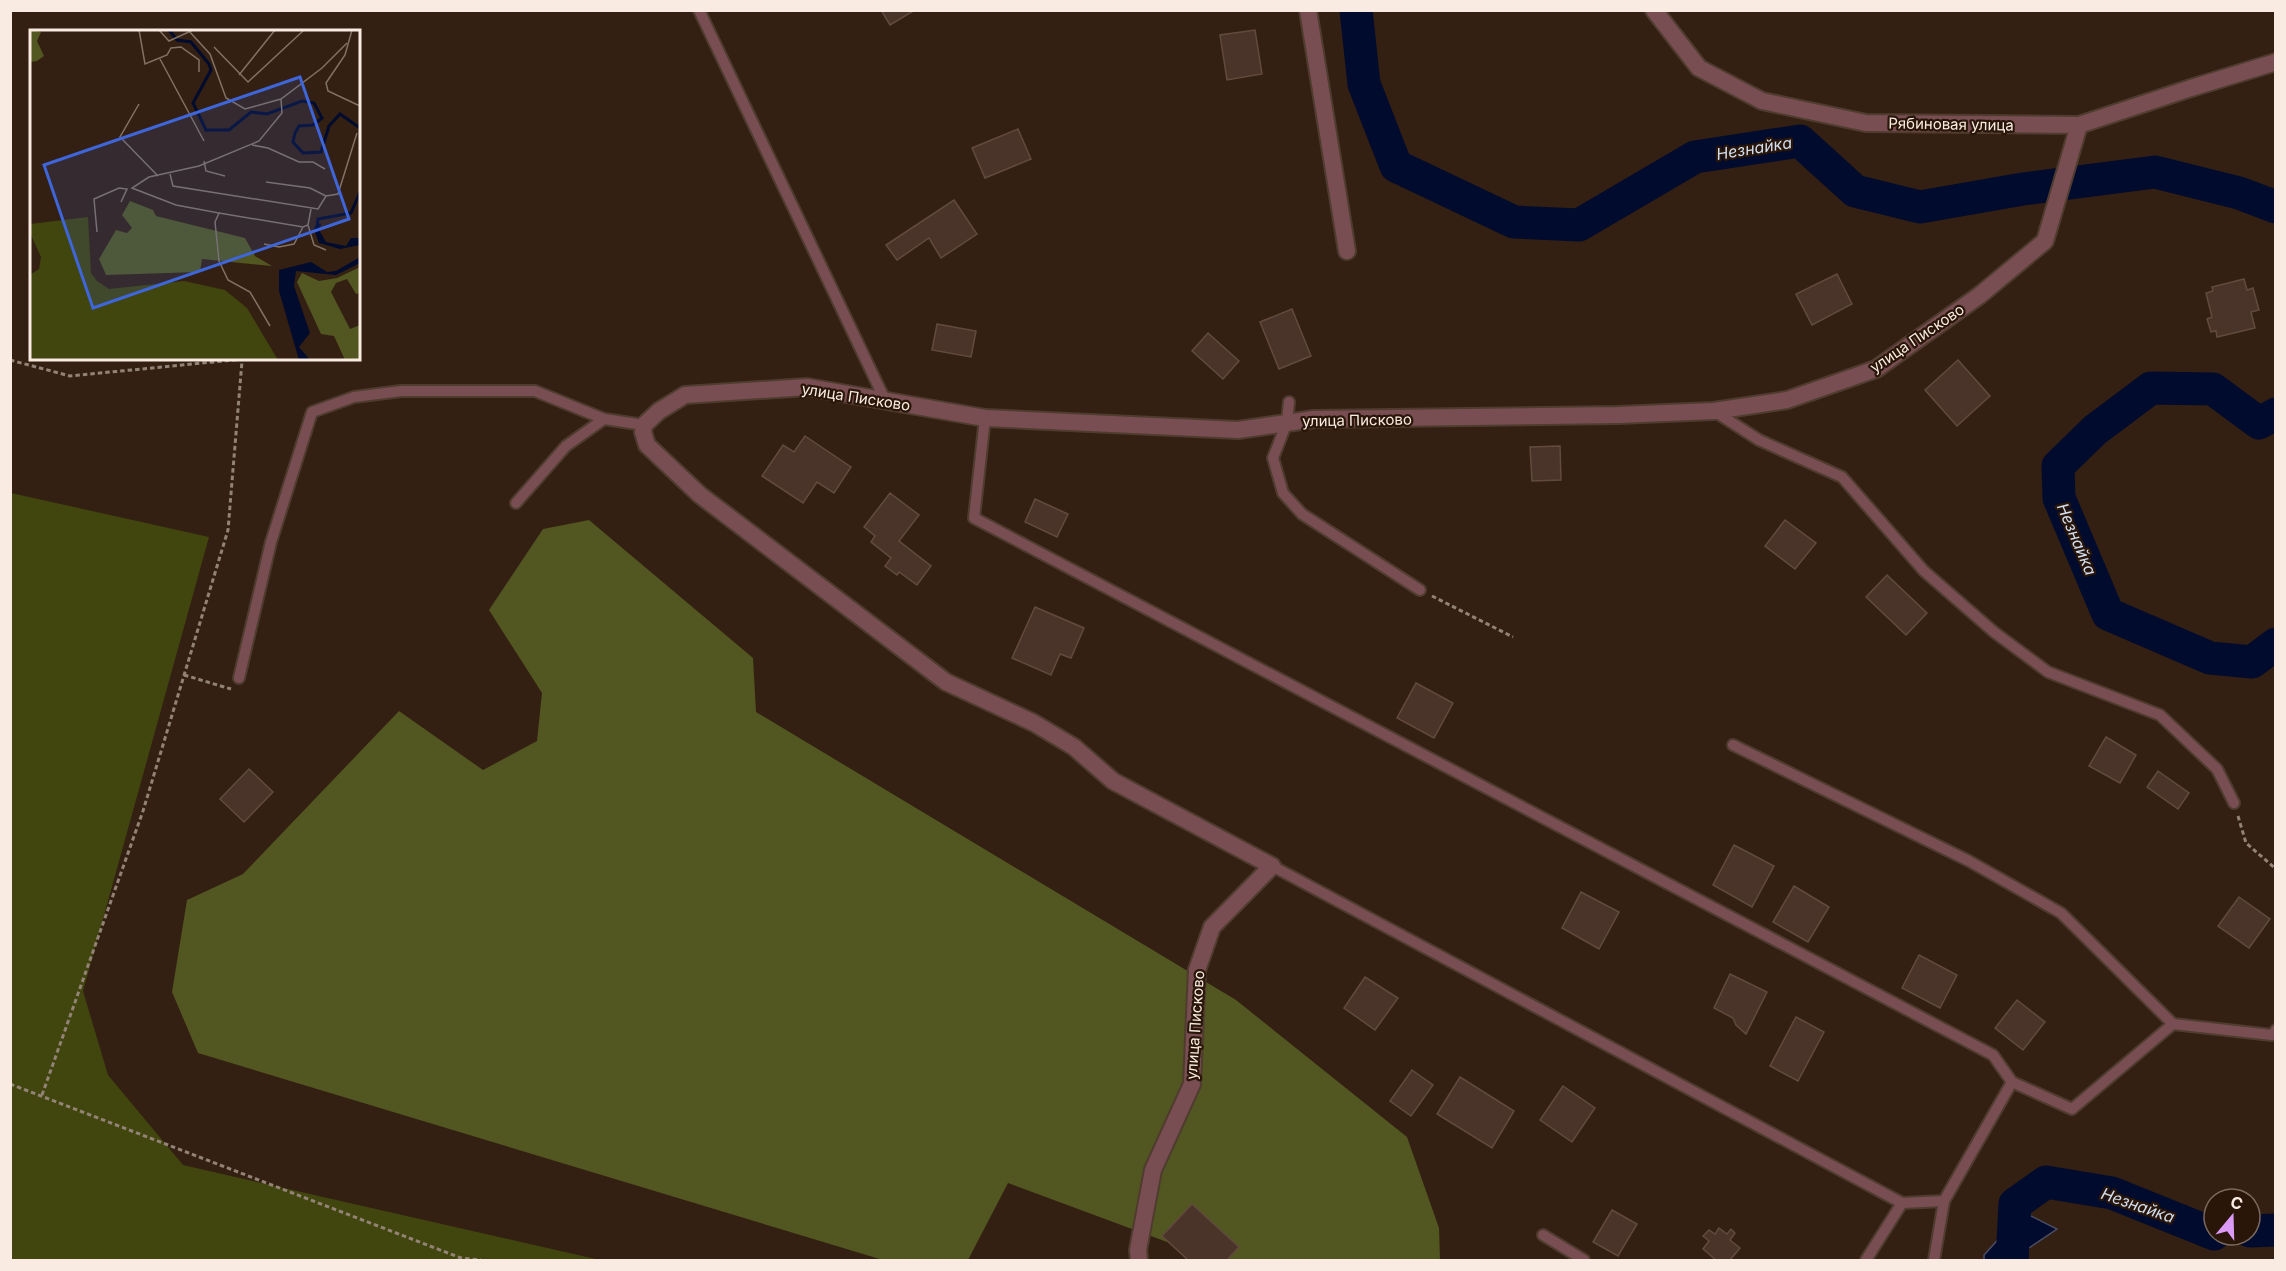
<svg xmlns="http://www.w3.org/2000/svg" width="2286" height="1271" font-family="Inter,sans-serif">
<rect width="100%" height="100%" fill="#332012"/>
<path fill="#41450e" d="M11,493L209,537L83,991L108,1075L183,1165L600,1260H11Z"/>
<path fill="#525620" d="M589,520L753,658L756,712L1236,1000L1407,1137L1439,1228L1440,1260H1204L1186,1249L1008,1183L968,1260H883L198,1053L172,992L187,900L243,874L399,711L483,770L537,741L542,693L489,610L543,529Z"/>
<path fill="#000b2e" stroke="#4b4e64" stroke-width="1.5" d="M2023,1212L2057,1229L2026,1250L2023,1260H1984V1255Z"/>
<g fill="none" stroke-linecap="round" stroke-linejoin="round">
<g stroke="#000b2e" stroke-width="33">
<path d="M1356,10L1364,84L1396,166L1514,222L1579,225L1695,157L1800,141L1855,191L1920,207L2023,189L2155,172L2239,193L2276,207"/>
<path d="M2276,414L2259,423L2213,389L2151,388L2095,430L2058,466L2059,498L2108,614L2210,658L2252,662L2276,644"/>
<path d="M2250,1231L2276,1230"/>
<path d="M2012,1260L2015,1204L2046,1182L2112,1193L2214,1234"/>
</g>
</g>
<g fill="#4a3429" stroke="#624a3e" stroke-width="1.5">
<path d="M881,10H915L890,25Z"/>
<path d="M1255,30L1262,74L1227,80L1220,35Z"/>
<path d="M1018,129L1031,159L985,178L972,148Z"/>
<path d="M954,200L977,234L941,258L929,238L897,260L886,245Z"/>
<path d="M1837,274L1852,304L1812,325L1796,294Z"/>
<path d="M2244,279L2247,290L2253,288L2259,310L2251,312L2255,328L2217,337L2216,331L2211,332L2207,319L2212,317L2206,293L2213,291L2212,287Z"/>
<path d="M1292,309L1311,356L1279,369L1260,322Z"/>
<path d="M937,324L976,331L971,357L932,350Z"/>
<path d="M1208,333L1239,361L1223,379L1192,351Z"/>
<path d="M1958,360L1990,396L1957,426L1925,390Z"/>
<path d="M805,436L851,467L834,493L817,482L803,503L762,476L783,445L794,452Z"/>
<path d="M1560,446L1561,480L1532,481L1530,447Z"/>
<path d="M890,493L919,515L899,541L931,566L917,585L899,572L897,575L885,566L891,558L871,542L875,536L864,527Z"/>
<path d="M1035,499L1068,514L1057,537L1025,522Z"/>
<path d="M1785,520L1816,543L1795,569L1765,546Z"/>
<path d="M1887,575L1927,613L1906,635L1866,597Z"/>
<path d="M1035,607L1084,628L1071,658L1060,654L1051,675L1012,658Z"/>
<path d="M1416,683L1453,703L1434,738L1397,718Z"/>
<path d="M2106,737L2136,755L2120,783L2089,766Z"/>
<path d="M249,769L273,792L244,822L220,799Z"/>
<path d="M2158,771L2189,793L2178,809L2147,787Z"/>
<path d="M1734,845L1774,866L1752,907L1713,885Z"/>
<path d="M1794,886L1829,907L1808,942L1773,922Z"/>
<path d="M1581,892L1619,912L1599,949L1562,928Z"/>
<path d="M2239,897L2270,919L2249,948L2218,926Z"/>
<path d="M1919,955L1957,975L1940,1008L1902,988Z"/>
<path d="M1730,974L1767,992L1746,1034L1736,1025L1733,1018L1714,1008Z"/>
<path d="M1365,977L1398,998L1375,1030L1344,1008Z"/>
<path d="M2017,1000L2045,1022L2023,1050L1995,1028Z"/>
<path d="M1796,1017L1824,1032L1798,1081L1770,1066Z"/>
<path d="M1412,1070L1433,1085L1411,1116L1390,1101Z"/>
<path d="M1460,1077L1514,1111L1492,1148L1437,1114Z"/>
<path d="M1563,1086L1595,1108L1572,1142L1540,1120Z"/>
<path d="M1192,1204L1239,1247L1227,1260H1188L1162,1236Z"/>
<path d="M1612,1210L1637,1224L1618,1256L1593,1242Z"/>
<path d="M1719,1228L1727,1234L1731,1229L1735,1233L1730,1240L1740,1248L1730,1260H1716L1703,1249L1709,1241L1703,1236L1709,1230L1715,1234Z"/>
</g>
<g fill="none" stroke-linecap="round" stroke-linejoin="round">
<g stroke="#4f3c2f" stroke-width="14">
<g id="service">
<path d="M699,10L886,402"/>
<path d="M1289,402L1287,422L1273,458L1283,493L1302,514L1420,590"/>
<path d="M1714,411L1759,440L1842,477L1924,571L1994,632L2048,672L2160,715L2217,769L2234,803"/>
<path d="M985,418L974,518L1993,1055L2012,1082L2072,1109L2173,1024L2272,1035L2276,1030"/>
<path d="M604,419L644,425"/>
<path d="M239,678L271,542L312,412L354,397L401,391H535L604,419L566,446L516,503"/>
<path d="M1733,745L1969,861L2061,913L2173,1024"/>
<path d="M1272,866L1902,1203L1944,1201L2012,1082"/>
<path d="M1543,1235L1584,1260"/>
<path d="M1866,1260L1902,1203"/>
<path d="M1934,1260L1944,1201"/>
</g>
</g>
<g stroke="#4f3c2f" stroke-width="20">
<g id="minor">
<path d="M1308,10L1347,251"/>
<path d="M1654,10L1699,68L1762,101L1866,123L2079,125L2191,88L2276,62"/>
<path d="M1139,1260L1138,1250L1153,1170L1192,1084L1197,970L1212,927L1272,866L1113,781L1074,747L1034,723L946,682L700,495L647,445L643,432L644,425L659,411L685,395L807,387L985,418L1238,430L1314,419L1618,415L1714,411L1787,400L1876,369L1980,295L2045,241L2079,125"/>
</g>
</g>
<g stroke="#938377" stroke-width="3" stroke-dasharray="4.5 3" stroke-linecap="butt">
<path d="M10,360L70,376L254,358"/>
<path d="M1432,596L1513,637"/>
<path d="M184,675L231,689"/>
<path d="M2238,816L2246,843L2276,869"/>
<path d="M10,1084L461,1258L481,1260"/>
<path d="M42,1095L143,811L228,530L242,361"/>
</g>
<use href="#service" stroke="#784e53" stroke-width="10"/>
<use href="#minor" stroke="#784e53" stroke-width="16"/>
</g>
<g text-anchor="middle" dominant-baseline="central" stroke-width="4.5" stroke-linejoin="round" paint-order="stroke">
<g font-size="15" fill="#f9ebe2" stroke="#291609">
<text transform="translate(1951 124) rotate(1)">Рябиновая улица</text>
<text transform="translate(1917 338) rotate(-34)">улица Писково</text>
<text transform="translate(856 397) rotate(9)">улица Писково</text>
<text transform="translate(1357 420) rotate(-1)">улица Писково</text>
<text transform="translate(1195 1025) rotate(-86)">улица Писково</text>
</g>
<g font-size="16" font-style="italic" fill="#d1dff3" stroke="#291609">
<text transform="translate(1754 148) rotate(-9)">Незнайка</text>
<text transform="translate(2077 539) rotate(67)">Незнайка</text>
<text transform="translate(2138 1205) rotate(19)">Незнайка</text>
</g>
</g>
<g transform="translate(30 30)">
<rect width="330" height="330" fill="#332012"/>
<path d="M58,187L61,243L67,251L79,259L154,251L195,260L217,278L248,330H0V245L9,239L11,227L0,203V194Z" fill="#41450e"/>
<path d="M0,0L11,2L7,11L14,26L7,31L0,32ZM100,171L123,180L126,186L215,208L225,226L242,236L172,229L170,242L76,245L69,229L86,200L97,203L102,198L92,185ZM330,237V263L326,264L317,249L306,253L301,262L320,299L330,295V330H315L304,306L291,304L267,252L272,243L289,251L307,248Z" fill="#525620"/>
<path d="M287,193L291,194L289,200L296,212L316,216L321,208H329L330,215L310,219L289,213L284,199ZM330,227V233L306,245L266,241L264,256L280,303L269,317L280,330H269L249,261V240L281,232L297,242L306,241Z" fill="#000b2e"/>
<path fill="none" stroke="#000b2e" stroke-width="3" d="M139,0L147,10L161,12L179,34L181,40L163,73L176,100H199L221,82L237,84L272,71L284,73L292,88L283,95L269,96L265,103L263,112L273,123L291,122L299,96L310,84L330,98M287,197L288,189L321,183L330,162"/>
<path fill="none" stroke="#827165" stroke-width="1.5" d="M109,0L115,34L137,25L141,18L151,17L169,30V42M129,0L139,11L163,0M158,0L180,24L196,68L215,79L251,69L292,38L317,13M322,0L315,25L296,53L298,61L330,76M184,17L218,52L274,0M130,29L174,111M209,45L245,0M109,74L90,107L128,146M222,115L238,118L269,132H283L295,139M174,131L176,141L195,146M140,144L143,156L288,179L296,166L308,164L327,103M236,152L280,158L296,166M189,183L273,197L278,195L281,179M278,195L284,215L296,220M67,202L64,169L89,158L97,159L91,172M234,214L249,217L264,214L273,197M240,296L220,262L198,250L189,231L185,192L189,183L146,175L102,158L119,147L169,136L229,111L252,83L251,69"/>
<path fill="#3e66da" fill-opacity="0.15" stroke="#3e66da" stroke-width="3" d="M270,47L319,189L63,278L14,135Z"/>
<rect width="330" height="330" fill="none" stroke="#f9ebe2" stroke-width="3"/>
</g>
<rect width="2286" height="1271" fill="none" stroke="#f9ebe2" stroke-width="24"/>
<g transform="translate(2232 1217) rotate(19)"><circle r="28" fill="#291609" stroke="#7c6b60" stroke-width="1.5"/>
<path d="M0-4.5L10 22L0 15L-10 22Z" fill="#da9af6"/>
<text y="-9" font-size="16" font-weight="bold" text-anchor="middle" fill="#f9ebe2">С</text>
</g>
</svg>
